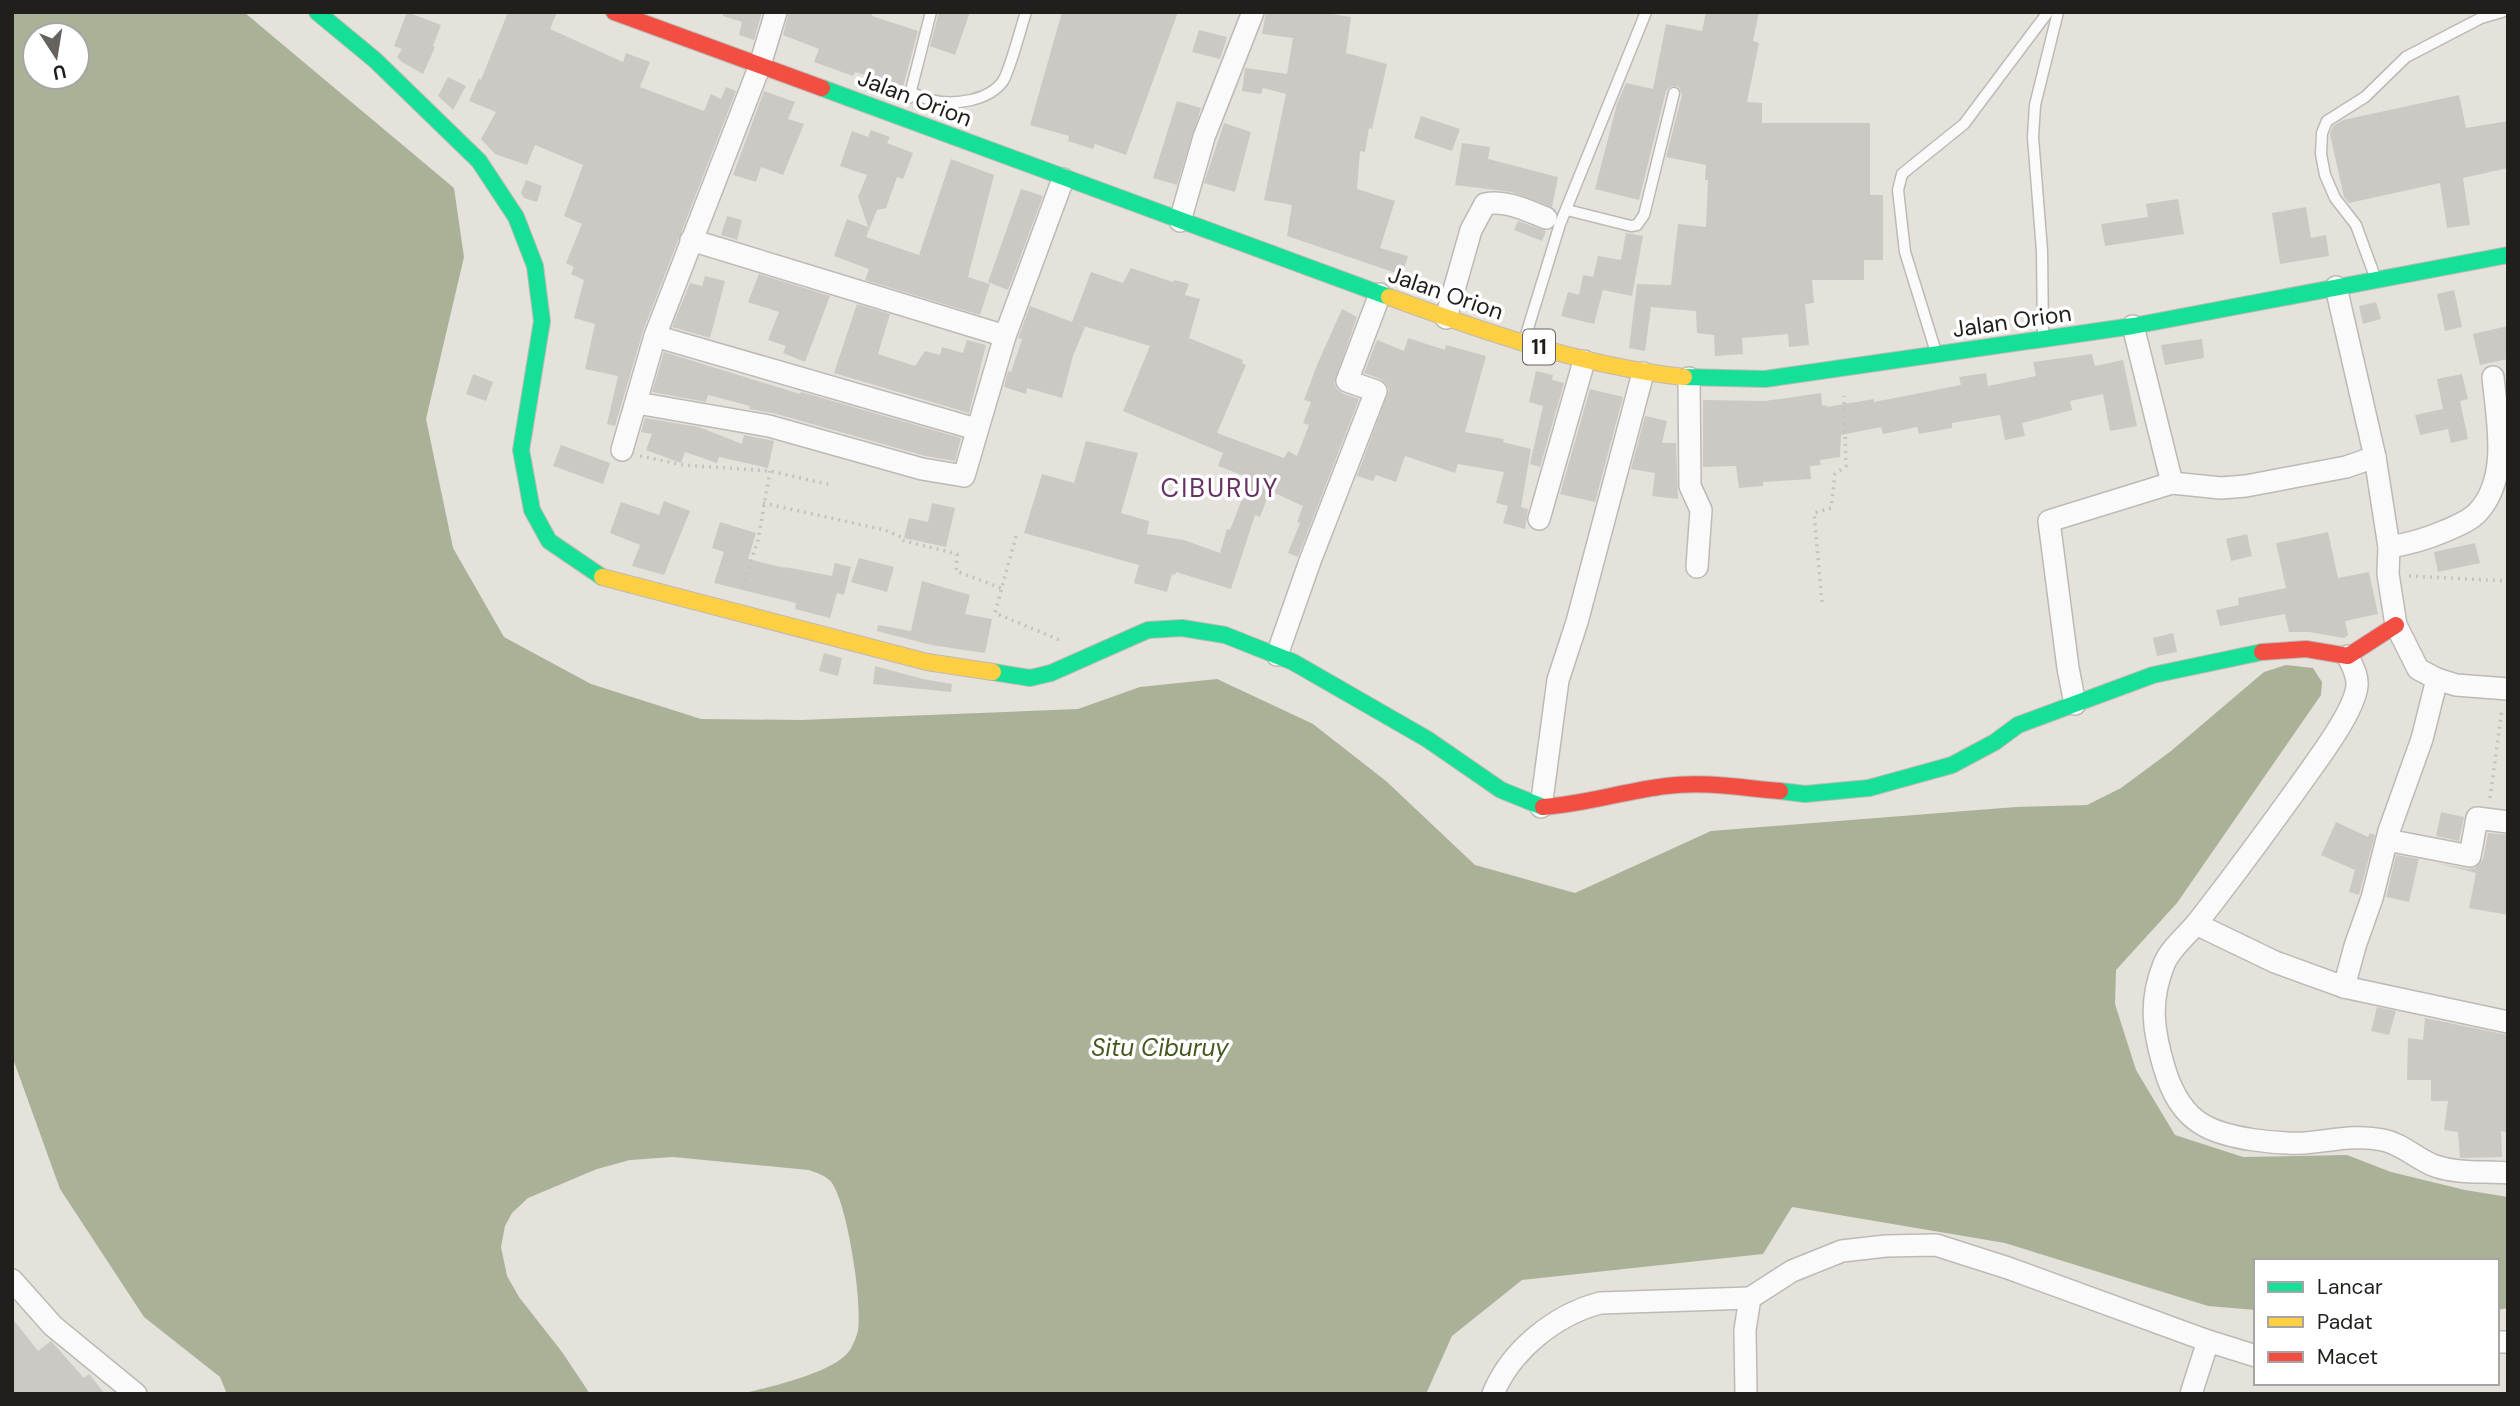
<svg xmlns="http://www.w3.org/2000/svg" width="2520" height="1406" font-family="'DM Sans',sans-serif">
<rect width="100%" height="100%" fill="#e5e1db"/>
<path fill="#a9b297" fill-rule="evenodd" d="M12,12H244L454,188L464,257L426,419L453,548L504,637L591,684L701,719L801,720L1078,709L1140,687L1217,679L1313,724L1386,781L1475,865L1575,893L1711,831L2016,807L2087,805L2121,788L2171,751L2264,672L2286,665L2313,668L2322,682L2321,695L2177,903L2116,970L2115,1004L2136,1070L2175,1135L2243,1157L2347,1155L2391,1172L2465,1190L2508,1197V1308L2497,1310V1261H2256V1310L2208,1306L2005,1243L1792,1207L1763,1254L1522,1280L1452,1336L1426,1394H742C768,1387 835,1373 850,1350C853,1345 857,1336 858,1330C862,1301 848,1207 832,1183C827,1176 817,1173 809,1170L673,1157L630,1160L597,1169L528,1198L512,1213L505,1226L501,1247L507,1276L519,1297L562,1352L590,1394H227L220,1377L144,1317L60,1189L12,1056ZM35,35H77V77H35Z"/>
<g fill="#ccc9c5">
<path d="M407,12L441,25L433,46L435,47L423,74L402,62L397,57L402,49L394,46Z"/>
<path d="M508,12H557L550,29L623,62L626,53L650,62L640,87L704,111L711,94L721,99L726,87L736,91L643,331L615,426L607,424L618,376L585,369L595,324L574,318L584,280L571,274L574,267L566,263L582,224L564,216L583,165L535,145L527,165L495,154L481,139L496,112L469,101L479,78L481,80Z"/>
<path d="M723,12H762L754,40L739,35L742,22L723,16Z"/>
<path d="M789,12H873L872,16L918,31L903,87L855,72L853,76L814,62L819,49L783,35Z"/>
<path d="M939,12H970L955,55L930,46Z"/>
<path d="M1062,12H1178L1126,155L1095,144L1093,149L1068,141L1069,136L1030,125Z"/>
<path d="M1266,12H1319L1351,17L1346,53L1387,64L1372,129L1369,128L1365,152L1360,151L1357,189L1395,201L1380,248L1408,256L1402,275L1287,236L1292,205L1264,200L1286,94L1263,88L1261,94L1242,91L1245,68L1287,74L1293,38L1262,34Z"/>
<path d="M1706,12H1759L1753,41L1759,43L1747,102L1762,103V123H1870V195H1883V260H1864V280H1812L1814,303L1805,304L1809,345L1789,347L1788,334L1742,338L1743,354L1715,356L1714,335L1697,333L1696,311L1651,307L1645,351L1629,348L1637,284L1671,285L1678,224L1706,227L1708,180H1705L1706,165L1666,157L1682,95L1679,87L1671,86L1666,91L1639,200L1595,189L1617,104L1626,83L1653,89L1666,24L1702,31Z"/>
<path d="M1199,30L1227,37L1220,59L1192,52Z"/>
<path d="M448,77L466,86L453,110L438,96Z"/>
<path d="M764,91L795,102L788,119L804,124L783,175L761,167L756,182L733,175Z"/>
<path d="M2459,95L2466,128L2508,121V168L2463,178L2470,225L2447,228L2440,183L2349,203L2344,197L2330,134L2333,126L2343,120Z"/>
<path d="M1177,101L1201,108L1177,185L1153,178Z"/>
<path d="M1421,116L1460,129L1452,151L1414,138Z"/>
<path d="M1224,123L1251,132L1235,192L1204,183Z"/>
<path d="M871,130L890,137L887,143L913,153L903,179L897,177L886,208L877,210L866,237L919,255L951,159L994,175L968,277L990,284L980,315L865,280L869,269L834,256L847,219L868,227L858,197L867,175L840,166L852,131L868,137Z"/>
<path d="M1462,143L1490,147L1488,159L1558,177L1552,207L1512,192L1455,185Z"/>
<path d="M526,180L542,186L537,202L524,198L521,193Z"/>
<path d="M1021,189L1043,196L1008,290L988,282Z"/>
<path d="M2178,199L2184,234L2105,246L2101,224L2148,217L2146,204Z"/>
<path d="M2306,207L2311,238L2326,235L2329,256L2280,264L2272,213Z"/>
<path d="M727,216L742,220L737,240L721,235Z"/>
<path d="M1518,221L1546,231L1542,241L1514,230Z"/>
<path d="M1626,233L1643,236L1632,296L1603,290L1594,324L1561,316L1568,292L1579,295L1583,275L1593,277L1598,256L1621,260Z"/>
<path d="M1131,268L1173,282L1174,280L1189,284L1185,295L1200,299L1189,338L1243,360L1242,363L1246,365L1217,433L1284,458L1288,451L1297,456L1309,425L1303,423L1311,402L1304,400L1317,365L1342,309L1357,317L1334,383L1337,389L1342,393L1359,399L1298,557L1288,553L1300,523L1297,522L1303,506L1270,491L1260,517L1255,515L1231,589L1176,572L1175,575L1172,574L1167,592L1134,583L1139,565L1024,533L1042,474L1074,483L1086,441L1138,453L1121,513L1149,521L1147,534L1184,540L1220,553L1227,529L1230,530L1250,478L1218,466L1223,453L1123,411L1150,346L1077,324L1085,327L1073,356L1062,398L1027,388L1026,394L1004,387L1008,371L1011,372L1022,339L1018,338L1030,306L1072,322L1091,272L1123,283Z"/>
<path d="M759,274L830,296L805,362L783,353L786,346L768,340L779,312L748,302Z"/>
<path d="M705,276L725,281L710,338L672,327L690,283L702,286Z"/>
<path d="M2454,290L2462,327L2445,331L2437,294Z"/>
<path d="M2376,302L2381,319L2363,324L2359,306Z"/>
<path d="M857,304L890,314L878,354L915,366L925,351L940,355L942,347L963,353L967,340L986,345L969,413L834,373Z"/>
<path d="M2508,326V359L2480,365L2473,334Z"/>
<path d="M1408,338L1445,350L1446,345L1486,356L1465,432L1504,439L1503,442L1531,449L1521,507L1528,509L1525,529L1503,523L1508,506L1496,503L1504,472L1458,464L1455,473L1405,456L1396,482L1376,475L1373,481L1357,476L1389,390L1386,383L1381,379L1364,373L1377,340L1404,351Z"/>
<path d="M2202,339L2204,358L2165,365L2161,345Z"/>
<path d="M664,352L800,394L801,392L961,438L955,461L925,456L773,413L749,409L750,406L708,395L706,402L652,392Z"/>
<path d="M2092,354L2095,366L2123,360L2137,426L2110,431L2103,394L2070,401L2072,410L2022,423L2025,436L2005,440L2000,415L1952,423V428L1919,434L1917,427L1883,434L1881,427L1841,435L1840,457L1820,460L1821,465L1810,466L1811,479L1763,482V486L1739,488L1736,466L1703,467V400L1765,401L1821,393L1822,406L1827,405V407L1874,399V402L1961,385L1959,377L1986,373L1988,386L2036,376L2033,362Z"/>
<path d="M1536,371L1553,375L1552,380L1564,383L1540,467L1530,464L1543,406L1529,402Z"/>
<path d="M473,374L493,382L486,401L466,394Z"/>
<path d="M2462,374L2468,399L2460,401L2468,439L2451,443L2448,429L2420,435L2415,415L2443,409L2437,379Z"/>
<path d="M1590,389L1623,397L1595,502L1560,494Z"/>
<path d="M1645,416L1667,421L1662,443H1676L1678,499L1652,496L1655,473L1631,469Z"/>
<path d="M645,418L699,427L742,444L744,435L774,441L768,468L719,457L717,463L685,452L681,463L646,450L652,434L641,432Z"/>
<path d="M561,445L610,463L603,484L553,466Z"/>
<path d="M664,501L690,511L664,575L632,566L640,545L610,533L621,502L659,515Z"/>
<path d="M932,503L955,508L946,547L904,538L909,518L928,522Z"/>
<path d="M720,522L756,533L748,559L785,568V567L832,576L835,563L851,567L844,595L837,593L830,618L795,609L796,603L714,583L724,552L712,548Z"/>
<path d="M2328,532L2338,578L2369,572L2378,614L2345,621L2348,635L2344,638L2309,632H2289L2285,614L2220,626L2216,610L2239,605L2238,598L2286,588L2276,543Z"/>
<path d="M2247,534L2252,556L2231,561L2226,539Z"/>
<path d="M2475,543L2480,563L2438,572L2434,552Z"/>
<path d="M859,558L894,567L887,592L851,582Z"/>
<path d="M922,581L970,595L965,614L992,619L985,653L931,645L877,631L878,625L911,631Z"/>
<path d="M2173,633L2177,652L2157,656L2153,638Z"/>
<path d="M824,653L842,658L838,676L819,671Z"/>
<path d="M875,666L923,679L952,684L951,692L873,684Z"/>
<path d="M2441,812L2464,817L2459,841L2436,836Z"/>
<path d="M2336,822L2368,837L2370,833L2375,835L2359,895L2349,892L2355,870L2321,855Z"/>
<path d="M2488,833L2508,835V915L2469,908L2476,873L2436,863L2468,869L2475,868L2483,859Z"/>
<path d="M2396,855L2419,859L2409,902L2386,897Z"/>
<path d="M2377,1007L2396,1011L2389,1035L2371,1031Z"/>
<path d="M2425,1018L2508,1035V1118L2506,1132L2501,1131L2502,1157L2460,1158L2458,1132L2444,1130L2448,1101H2431V1080H2407L2408,1038L2423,1040Z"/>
<path d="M12,1318L38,1351L51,1341L84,1378L89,1374L105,1394H12Z"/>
</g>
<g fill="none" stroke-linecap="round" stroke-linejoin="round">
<g stroke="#bdbab6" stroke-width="13">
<g id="lane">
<path d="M910,92C917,95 924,98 931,100C953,106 989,101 1003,81C1010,70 1021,27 1026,12"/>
<path d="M909,98L931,12"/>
<path d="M1567,210L1631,226L1637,225L1644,215L1674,93"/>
<path d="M2374,274L2356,225L2335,198L2325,175L2321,154L2322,133L2327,121L2365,97L2406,57L2481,18L2502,12"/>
<path d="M2043,334L2042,251L2033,137L2035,105L2058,12"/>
<path d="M1525,338L1560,224L1646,12"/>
<path d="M1935,349L1905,252L1898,190L1902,174L1964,124L2048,12"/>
</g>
</g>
<g stroke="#bdbab6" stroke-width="24">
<g id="street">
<path d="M1180,221L1204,137L1253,12"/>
<path d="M691,240L1005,336"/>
<path d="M2336,287L2375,457L2389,547L2388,574L2396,625L2418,669L2437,679L2456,685L2508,689"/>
<path d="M1446,318L1471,230L1485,204C1507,200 1526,210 1546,218"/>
<path d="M2133,326L2172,483"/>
<path d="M655,336L976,429"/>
<path d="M1689,378L1690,486L1701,510L1697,567"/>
<path d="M637,403L769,426L922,469L964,476L1005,336L1063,179"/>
<path d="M622,450L655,336L760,65L776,12"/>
<path d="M1539,519L1584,361"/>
<path d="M2389,547C2410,544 2426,539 2445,531C2456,526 2470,521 2478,512C2510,477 2497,420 2493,377"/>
<path d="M1277,655L1310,561L1376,391L1347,381L1380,294"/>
<path d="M2348,656C2352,666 2358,675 2357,686C2354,713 2315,763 2299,786C2266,832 2232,878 2197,923C2187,935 2170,949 2164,964C2149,1001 2153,1030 2164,1067C2171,1091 2182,1114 2205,1126C2229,1139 2276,1144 2304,1143C2330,1141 2356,1134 2383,1140C2403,1144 2416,1159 2435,1166C2459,1174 2482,1171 2508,1173"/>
<path d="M2075,704L2068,668L2049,521L2172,483L2221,488L2246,486L2346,467L2375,457"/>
<path d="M1541,807L1558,680L1577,622L1643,373"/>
<path d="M2387,840L2470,856L2477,818L2508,822"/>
<path d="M2196,924L2275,962L2344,987L2508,1022"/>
<path d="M2344,987L2355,946L2372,898L2389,831L2422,739L2437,679"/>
<path d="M12,1280L53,1326L136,1394"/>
<path d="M2497,1342H2508"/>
<path d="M1493,1394C1511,1350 1555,1315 1600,1303L1750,1298"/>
<path d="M1746,1394L1745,1330L1750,1298L1792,1271L1842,1251L1886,1246L1936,1245L2008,1268L2208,1341"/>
<path d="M2191,1394L2208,1341L2256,1356"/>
</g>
</g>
<g stroke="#bdbab6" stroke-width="18">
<g id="fast">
<path d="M317,12L375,60L479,161L516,217L535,266L542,321L521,450L532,510L549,541L602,577"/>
<path d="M822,88L1389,297"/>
<path d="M1684,377L1765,379L2133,326L2508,255"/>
<path d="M993,672L1030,678L1051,673L1148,630L1182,628L1225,635L1293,662L1427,739L1501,790L1543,807"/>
<path d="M1780,791L1805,794L1869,788L1952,765L1995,742L2018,725L2153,675L2262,652"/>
</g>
</g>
<g stroke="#bdbab6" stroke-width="18">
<g id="slow">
<path d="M1389,297C1485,332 1582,366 1684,377"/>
<path d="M602,577L927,662L993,672"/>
</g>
</g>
<g stroke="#bdbab6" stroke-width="18">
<g id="jam">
<path d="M614,12L822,88"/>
<path d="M2262,652L2306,649L2348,656L2396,625"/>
<path d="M1543,807C1585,804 1625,791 1666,786C1704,781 1742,788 1780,791"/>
</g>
</g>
<g stroke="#c4c3c0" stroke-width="3.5" stroke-dasharray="2 5" stroke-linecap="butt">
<path d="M640,456L684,465L770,471L831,485"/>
<path d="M763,503L885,530L901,537V540L957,554L956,571L1001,588"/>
<path d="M1016,536L995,613L1062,641"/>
<path d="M2409,576L2508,581"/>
<path d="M742,588L758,540L770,471"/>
<path d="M1822,602L1814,513L1831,508L1835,474L1846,466L1844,396"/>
<path d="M2490,798L2502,709"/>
</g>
<use href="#lane" stroke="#fbfafa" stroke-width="10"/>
<use href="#street" stroke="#fbfafa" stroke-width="21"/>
<use href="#fast" stroke="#16e098" stroke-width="16"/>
<use href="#slow" stroke="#ffcf43" stroke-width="16"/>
<use href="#jam" stroke="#f24e42" stroke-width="16"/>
</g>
<g text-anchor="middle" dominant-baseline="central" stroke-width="7" stroke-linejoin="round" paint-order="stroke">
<rect fill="#fff" stroke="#64625f" stroke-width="2" x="1523" y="329.5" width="32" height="35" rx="5"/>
<g font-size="21" font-weight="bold" fill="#211f1b">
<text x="1539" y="347">11</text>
</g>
<g font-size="23" fill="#211f1b" stroke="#fff">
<text transform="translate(915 98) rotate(21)">Jalan Orion</text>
<text transform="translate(1446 293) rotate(19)">Jalan Orion</text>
<text transform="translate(2012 321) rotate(-8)">Jalan Orion</text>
</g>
<g font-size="24" font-style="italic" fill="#43571f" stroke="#fff">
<text x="1160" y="1047">Situ Ciburuy</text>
</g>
<g font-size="26" letter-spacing="2" fill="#653262" stroke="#fff">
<text x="1220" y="488">CIBURUY</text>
</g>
</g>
<rect width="2520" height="1406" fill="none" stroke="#211f1b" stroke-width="28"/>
<rect x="2254" y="1259" width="245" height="126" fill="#ffffff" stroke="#a6a5a4" stroke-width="2"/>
<rect x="2268" y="1282" width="35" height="10" fill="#16e098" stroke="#a6a5a4" stroke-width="2"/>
<text x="2317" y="1294" font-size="21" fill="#211f1b">Lancar</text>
<rect x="2268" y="1317" width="35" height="10" fill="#ffcf43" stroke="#a6a5a4" stroke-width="2"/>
<text x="2317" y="1329" font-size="21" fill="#211f1b">Padat</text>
<rect x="2268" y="1352" width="35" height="10" fill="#f24e42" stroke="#a6a5a4" stroke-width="2"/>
<text x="2317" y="1364" font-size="21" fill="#211f1b">Macet</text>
<g transform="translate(56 56) rotate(168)"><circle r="33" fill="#ffffff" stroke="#a6a5a4" stroke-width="2"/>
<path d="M0-5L12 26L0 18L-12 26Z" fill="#66635e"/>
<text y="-10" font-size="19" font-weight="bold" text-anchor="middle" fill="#211f1b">U</text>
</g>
</svg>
